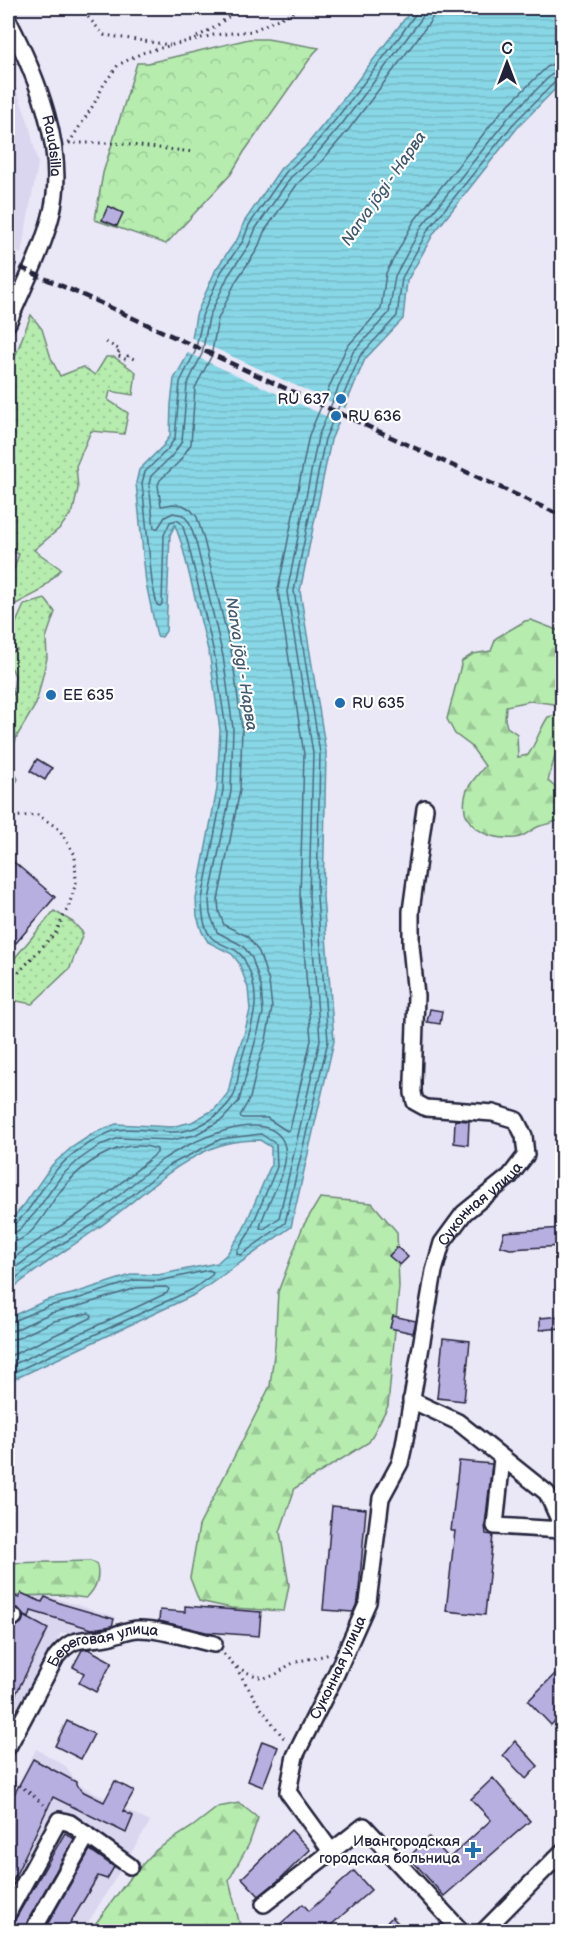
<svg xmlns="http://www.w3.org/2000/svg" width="570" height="1939" font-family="'Balsamiq Sans',sans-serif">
<defs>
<pattern id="grass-dots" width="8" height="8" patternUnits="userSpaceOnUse" patternTransform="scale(1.5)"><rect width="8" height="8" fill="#b6ecae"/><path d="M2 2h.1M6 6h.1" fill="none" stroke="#9cca97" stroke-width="1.8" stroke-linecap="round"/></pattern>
<pattern id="forest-firs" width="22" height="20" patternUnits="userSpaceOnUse" patternTransform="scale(1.5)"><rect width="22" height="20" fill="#b6ecae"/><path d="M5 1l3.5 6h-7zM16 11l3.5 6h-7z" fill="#9cca97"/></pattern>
<pattern id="park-crowns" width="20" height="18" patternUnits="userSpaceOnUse" patternTransform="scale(1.5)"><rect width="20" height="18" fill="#b6ecae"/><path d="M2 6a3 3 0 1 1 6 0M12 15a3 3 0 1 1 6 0" fill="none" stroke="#9cca97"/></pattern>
<pattern id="water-rules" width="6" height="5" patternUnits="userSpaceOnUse" patternTransform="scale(1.5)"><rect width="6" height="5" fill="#88d7e6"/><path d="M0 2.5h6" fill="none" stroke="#75b8c6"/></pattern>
</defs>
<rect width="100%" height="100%" fill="#eae7f6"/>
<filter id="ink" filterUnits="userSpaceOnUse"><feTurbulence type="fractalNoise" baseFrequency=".0167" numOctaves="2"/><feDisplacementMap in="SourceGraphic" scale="12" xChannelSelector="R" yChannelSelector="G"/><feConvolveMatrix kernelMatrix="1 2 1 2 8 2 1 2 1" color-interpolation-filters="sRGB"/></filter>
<g filter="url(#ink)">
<g fill="#dbd6f0">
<path d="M8,67L29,124L38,164L21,254L8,248Z"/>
<path d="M8,550L19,554L8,586Z"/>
<path d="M8,1595L48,1596L116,1617L110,1635L61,1633L8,1736Z"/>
<path d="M36,1749L64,1765L78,1784L150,1822L83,1931H8V1804Z"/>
</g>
<g fill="url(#grass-dots)" stroke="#6c8774" stroke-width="1.5">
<path d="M31,315L42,329L51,358L60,376L83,367L95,375L106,357H114L136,372L133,395L110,391L108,400L128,413L124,434L91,431L76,466L78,489L73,511L60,528L34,550L61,569L39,592L16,604L8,599V586L19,554L8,550V375Z"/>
<path d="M45,599L55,612L46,638L47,658L36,704L17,736L8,763V695H13L15,676L12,669L8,672V654L17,650L8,644V641L24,605Z"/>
<path d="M8,763L18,779L8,796Z"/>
<path d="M54,911L73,922L83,933L70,968L32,1004L17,1001L8,1006V966Z"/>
</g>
<g fill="url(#forest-firs)" stroke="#6c8774" stroke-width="1.5">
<path d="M531,620L562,632V705L530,701L506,706L505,720L507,727L517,734L518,757L528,755C536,743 540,729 548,717L562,714V743L557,749L548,781L562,793V819C556,822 547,824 540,826C531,829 525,837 515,838C487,840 457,826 466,793C469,783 479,774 485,766L471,746L455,734L447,719L462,661L473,654L491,651L496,638L525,621Z"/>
<path d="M320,1198L372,1203L397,1232L399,1287L388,1406L369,1442L295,1488L280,1532L289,1585L284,1611L231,1608L199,1601L190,1578L199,1526L270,1386L275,1346L278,1292L303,1226Z"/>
<path d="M90,1561L96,1563C101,1576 96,1589 86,1598L61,1595L8,1596V1563Z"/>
<path d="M239,1803L258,1818L249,1844L229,1880L239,1922L247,1931H90L128,1880L156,1850L192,1827L218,1807Z"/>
</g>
<path fill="url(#park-crowns)" stroke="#6c8774" stroke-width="1.5" d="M249,39H267L319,48L314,53L244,152L231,174L166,244L95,220L103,173L137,63H148Z"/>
<path fill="url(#water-rules)" stroke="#5f8fa2" stroke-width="1.5" d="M413,8H562V82L518,127L434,233L407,281L403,319L365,359L331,440L300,591L326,752L323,897L334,1041L291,1227L196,1294L8,1382V1318L47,1300L72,1294L134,1274L158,1275L217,1263L227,1254L243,1230L271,1165V1147L260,1140C248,1140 236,1141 224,1144C177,1158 137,1201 98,1228C67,1250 37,1268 8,1292V1223L24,1205L52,1165L71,1148L94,1133L116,1124L171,1127L192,1122L215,1109L228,1093L236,1057L244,1035L250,1010L248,988L239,963L232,954L208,942L202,932L197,916L196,899L217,789L220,730L210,658L182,545L175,525L170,535L166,631L162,637L157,636L146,583L136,483L139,470L163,446L170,436L171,404L174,379L186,358L191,345L196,315L216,269L238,238L244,222L281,168L305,147L331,115Z"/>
<path fill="#eae7f6" d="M190,337L347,409L341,423L186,352Z"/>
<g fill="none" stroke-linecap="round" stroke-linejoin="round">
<g stroke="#4b6a7f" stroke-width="1.5">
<path d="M434,8L433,16L429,23L349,129L321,162L298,183L264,232L257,250L236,281L218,319L211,357L195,388L191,444L179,462L160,480L158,485L161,506L173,504L183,505L191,510L197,517L204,540L232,655L242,728L240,790L218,900L219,912L224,925L247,936L259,952L269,982L272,1008L266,1040L258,1064L250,1098L240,1116L242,1118H267L287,1131L290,1129L311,1040L300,897L304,754L278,590L309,435L346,348L381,309L386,273L414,221L501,112L547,67L555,63L562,62"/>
<path d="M8,1226C25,1224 44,1182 57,1169C68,1157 82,1146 97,1139C102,1136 111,1131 118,1130C143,1126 169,1138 194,1128C209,1122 224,1111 233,1097C238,1088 238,1072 241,1062C251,1024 265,1000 245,961C238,946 223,948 212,938C203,929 202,911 202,899L223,790L226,729L215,657L188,543L182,524L177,520L170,522L164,535L162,604L160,606L157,605L152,582L142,483L145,472L167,450L175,438L180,382L195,352L201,325L202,316L221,272L243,241L249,225L286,172L309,151L336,119L400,36L416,13L417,8"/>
<path d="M8,1234L14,1233L19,1230L35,1213L62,1175L80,1159L100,1145L119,1138L172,1140L195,1135L223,1119L239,1101L263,1013L261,986L252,958L243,946L217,932L210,914L209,900L231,791L233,728L223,656L196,542L189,522L183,515L173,513L165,517L158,528H154L149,484L151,476L173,455L182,441L187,385L202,354L209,317L228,276L249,245L256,228L291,177L315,156L342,124L422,18L425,8"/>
<path d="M8,1243C31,1242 44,1214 56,1197C78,1166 117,1136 157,1149V1153C133,1173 110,1193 84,1211C58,1228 31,1243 8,1263"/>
<path d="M8,1274C33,1252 63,1237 90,1217C116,1200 138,1178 162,1160C185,1144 264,1105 283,1141C295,1166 264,1204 260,1228L264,1229L279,1218L320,1040L309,897L313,753L287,592L318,437L353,352L389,313L395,276L422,226L508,118L551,75L562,71"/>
<path d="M8,1284L52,1250L94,1224L136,1192L168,1166L221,1139L261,1134L276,1144L277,1167L249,1233L237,1251V1254L241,1255L285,1223L328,1041L317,897L320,753L294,591L325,439L360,356L397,316L402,278L428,230L514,123L556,81L562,79"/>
<path d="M8,1323L49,1306L74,1300L135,1280L159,1281L209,1270L213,1272L212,1275L193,1289L8,1375"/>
<path d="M8,1331L15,1330L51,1313L76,1307L136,1288L166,1287L169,1289L167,1293L8,1367"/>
<path d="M8,1340L18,1338L54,1321L89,1313L92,1315L91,1318L8,1357"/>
</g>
</g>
<g fill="#b8afe1" stroke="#22223b" stroke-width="1.5">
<path d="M108,206L123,213L117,226L102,220Z"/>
<path d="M37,759L52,768L45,780L30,771Z"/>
<path d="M8,857L55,897L16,943L8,936Z"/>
<path d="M430,1009L442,1011L440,1024L427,1022Z"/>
<path d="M455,1120L469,1121L468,1145L454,1143Z"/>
<path d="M562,1228V1246L510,1249L500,1246L504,1232Z"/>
<path d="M397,1247L408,1257L400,1265L389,1256Z"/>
<path d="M393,1316L416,1321L413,1333L390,1328Z"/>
<path d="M562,1316V1328L540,1330V1318Z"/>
<path d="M443,1338L470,1341L464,1401L437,1398Z"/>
<path d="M459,1461L492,1464L485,1525L486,1534L493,1535L485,1615L446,1611L455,1531H451Z"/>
<path d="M332,1506L366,1509L358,1601L353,1612L323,1610Z"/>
<path d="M21,1593L42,1602L45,1597L62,1604L114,1619L112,1626L92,1629L31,1611L29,1618L23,1615L18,1608L8,1609V1602L11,1595L19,1598Z"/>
<path d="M185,1606L261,1612L259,1636L206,1632L159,1621L160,1610L185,1612Z"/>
<path d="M24,1616L48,1629L8,1710V1639L12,1630L22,1622Z"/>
<path d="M88,1649L112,1662L96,1692L79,1683L84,1673L73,1667L82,1650Z"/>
<path d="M562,1667V1714L551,1725L528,1701Z"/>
<path d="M67,1721L94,1734L81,1759L55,1746Z"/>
<path d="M262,1741L278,1747L263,1787L248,1781Z"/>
<path d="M515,1741L538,1766L526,1779L503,1755Z"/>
<path d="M33,1759L76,1782V1785L84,1792L104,1802L115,1781L134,1791L123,1811L133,1816L126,1833L53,1797L8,1891V1806Z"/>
<path d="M493,1778L530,1821L444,1896L409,1857L429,1837L449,1858L491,1820L471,1799Z"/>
<path d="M291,1830L310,1850L280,1879L259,1896L242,1878Z"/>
<path d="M65,1833L74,1839L28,1920L26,1926L29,1932H8Z"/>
<path d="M90,1850L114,1867L107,1879L98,1876L65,1932H43Z"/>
<path d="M354,1871L371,1890L323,1932H271L303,1904L309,1911Z"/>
<path d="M392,1917L407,1932H378Z"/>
</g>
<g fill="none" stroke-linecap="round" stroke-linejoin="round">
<g stroke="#22223b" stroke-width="20">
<g id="minor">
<path id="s1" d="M8,20C36,75 67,149 52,212C43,250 23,287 8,323"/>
<path d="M411,1400L458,1422L547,1493L562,1526"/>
<path d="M502,1458L495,1526L562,1530"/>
<path d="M8,1621L14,1617"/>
<path id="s2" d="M8,1747L56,1657C75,1634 83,1642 107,1637C117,1635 128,1629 139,1629C162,1629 191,1639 214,1644"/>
<path id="s3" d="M331,1851L288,1792L295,1756L336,1674L368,1602L381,1498L400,1463L404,1445L434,1271L442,1243L464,1213L510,1176L526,1155L524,1136L516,1120L493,1113L426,1108L415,1102L413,1093V1081L416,996L411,945V911L425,808"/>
<path d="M264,1904L364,1826L462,1932"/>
<path d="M8,1913L59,1820L70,1823L130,1866"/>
<path d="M36,1925L84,1841L86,1834"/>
<path d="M483,1932L562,1852"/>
</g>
</g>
<g stroke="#22223b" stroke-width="3" stroke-dasharray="1.5 4.5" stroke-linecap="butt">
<path d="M80,8L104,35L170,45"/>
<path d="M197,37L215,27L240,8"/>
<path d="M69,143L94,104L104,84L118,65L142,53L172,45L214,35L252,31L302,8"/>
<path d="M69,143H113L194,152"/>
<path d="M106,342L120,350L117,355L127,360L128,356L136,360"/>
<path d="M8,819L9,817L38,815L59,829L75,855L76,883L69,905L56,932L8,984"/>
<path d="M224,1654L235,1666L260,1707L286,1741"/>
<path d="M237,1667C245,1672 263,1681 272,1676C281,1673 285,1665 297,1662C308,1658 318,1658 329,1654"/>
<path d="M8,1780C24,1786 38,1799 49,1811"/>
</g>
<use href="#minor" stroke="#fff" stroke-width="15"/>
<path stroke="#22223b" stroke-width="4.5" stroke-dasharray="9 4.5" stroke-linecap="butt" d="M8,262L107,306L562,516"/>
</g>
</g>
<g fill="#1f6fb2" stroke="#fff" stroke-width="2">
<circle cx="341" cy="399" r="6"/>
<circle cx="336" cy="416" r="6"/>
<circle cx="51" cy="695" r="6"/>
<circle cx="340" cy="703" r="6"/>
<path d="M470 1841h6v6h6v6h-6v6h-6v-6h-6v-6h6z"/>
</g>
<g text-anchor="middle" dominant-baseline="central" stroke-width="4.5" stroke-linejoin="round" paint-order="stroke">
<g font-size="15" fill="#22223b" stroke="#fff">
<text stroke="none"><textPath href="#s1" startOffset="134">Raudsilla</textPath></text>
<text stroke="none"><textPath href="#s3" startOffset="704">Суконная улица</textPath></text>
<text stroke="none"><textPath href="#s2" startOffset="152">Береговая улица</textPath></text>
<text stroke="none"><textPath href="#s3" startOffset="208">Суконная улица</textPath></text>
</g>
<g font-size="15" fill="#22223b" stroke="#fff" text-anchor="start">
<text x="329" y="399" text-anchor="end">RU 637</text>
<text x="348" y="416">RU 636</text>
<text x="63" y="695">EE 635</text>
<text x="352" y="703">RU 635</text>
<text x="460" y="1841" text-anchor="end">Ивангородская<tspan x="460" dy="17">городская больница</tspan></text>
</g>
<g font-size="16" font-style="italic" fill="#41586e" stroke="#fff">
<text transform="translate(384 189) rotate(-55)">Narva jõgi - Нарва</text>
<text transform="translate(241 664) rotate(81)">Narva jõgi - Нарва</text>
</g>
</g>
<rect width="570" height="1939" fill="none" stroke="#fff" stroke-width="30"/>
<rect x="15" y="15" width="540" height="1909" fill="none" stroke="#22223b" stroke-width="2" filter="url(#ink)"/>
<g transform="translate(507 63)" stroke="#ffffff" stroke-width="4.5" paint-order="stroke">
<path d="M0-4.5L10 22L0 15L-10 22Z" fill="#22223b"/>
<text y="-9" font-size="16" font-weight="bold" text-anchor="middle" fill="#22223b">С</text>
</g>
</svg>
